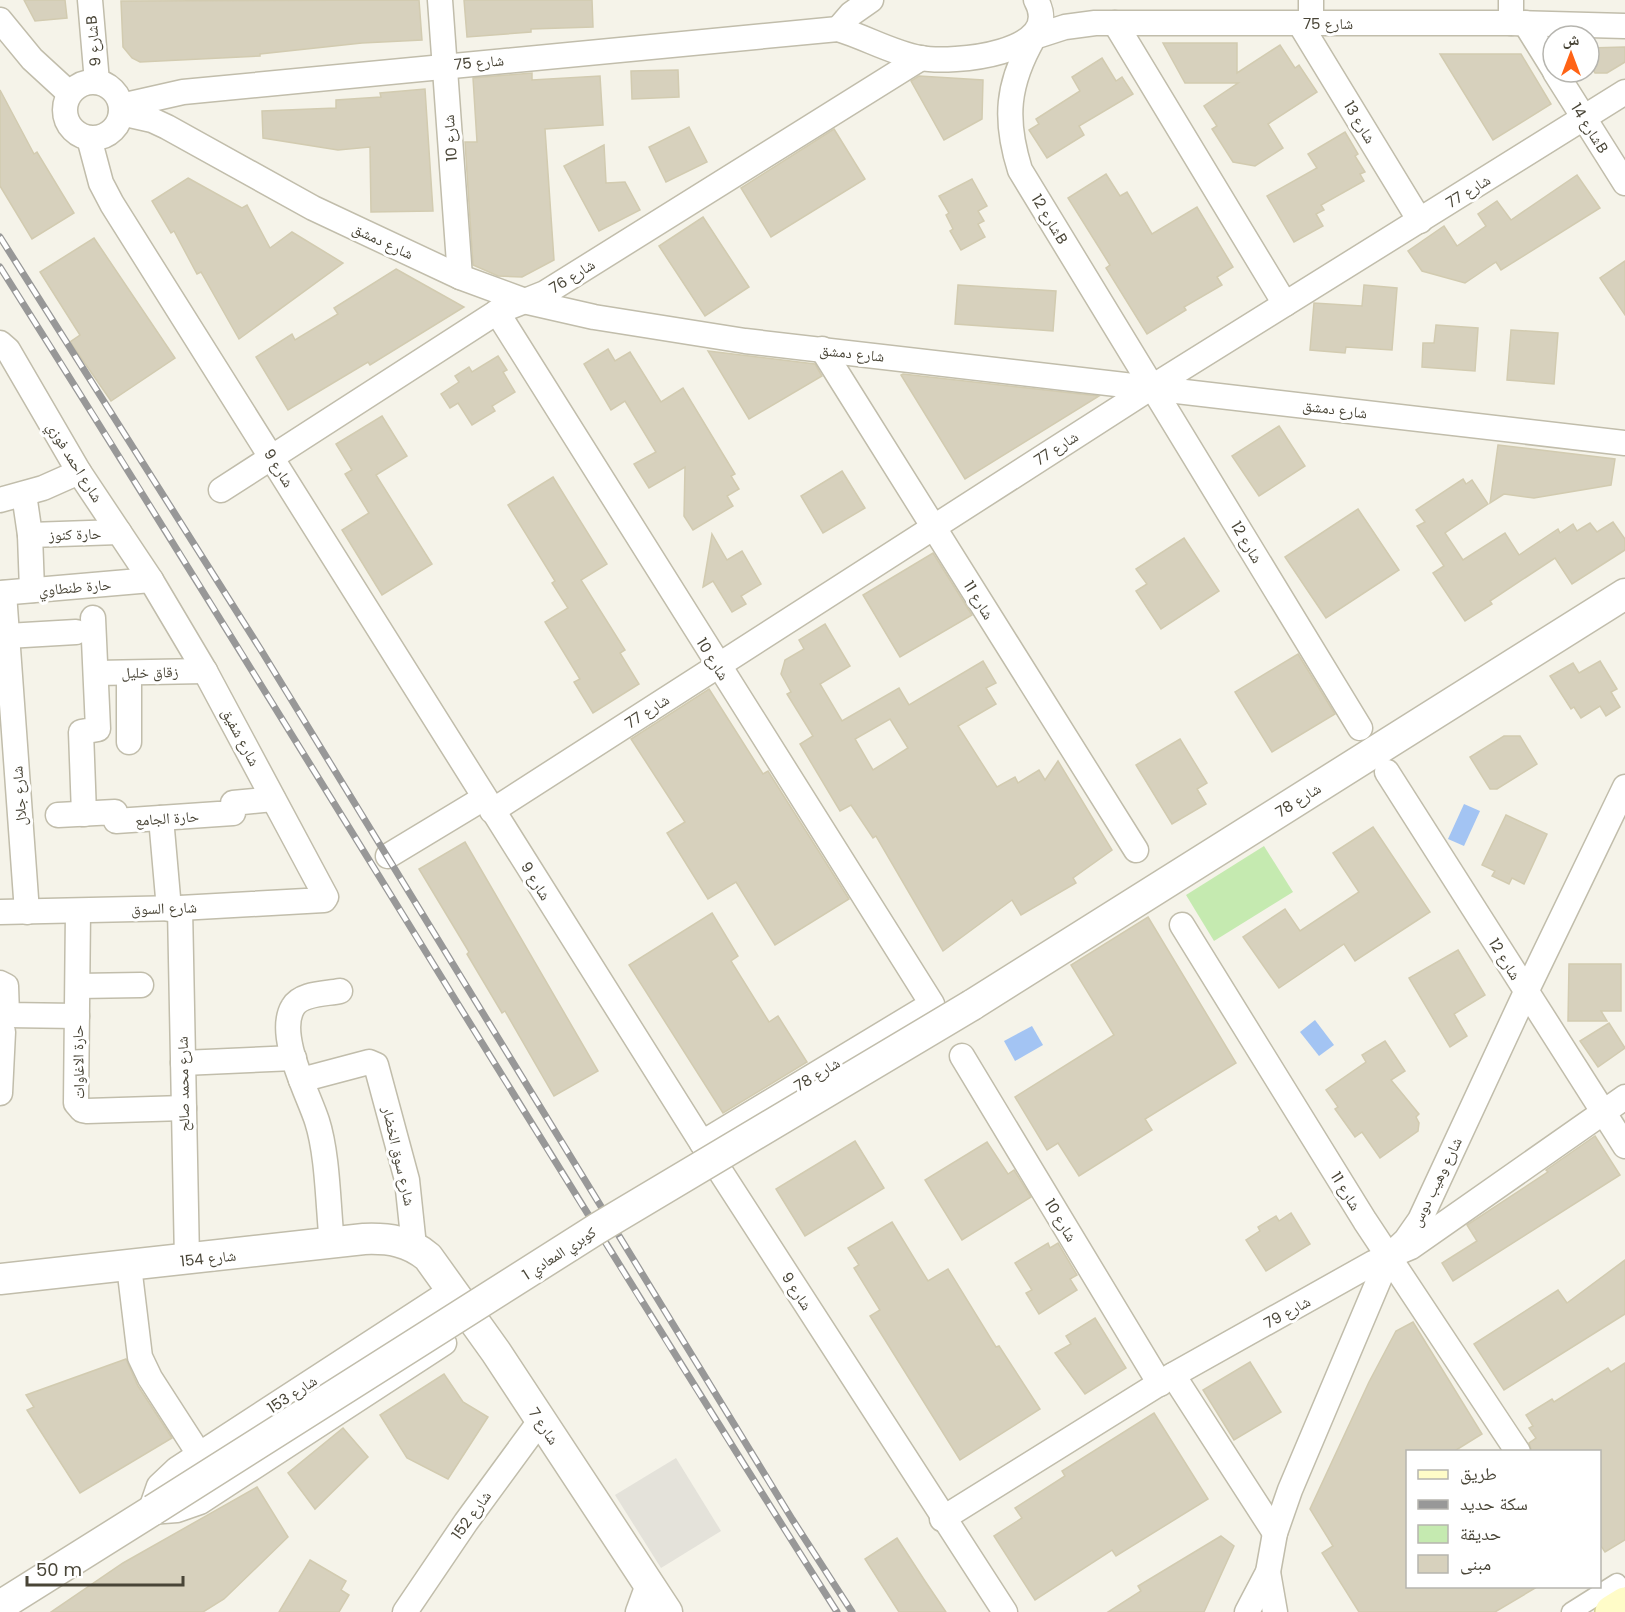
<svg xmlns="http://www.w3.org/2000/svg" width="1625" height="1612" font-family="Poppins,'Noto Naskh Arabic',sans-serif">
<rect width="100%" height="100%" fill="#f5f3e9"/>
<path fill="#e4e2da" d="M676,1458L721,1531L661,1568L615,1495Z"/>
<path fill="#c5eab0" d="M1264,846L1293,892L1214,941L1186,895Z"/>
<g fill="#a3c4f3">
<path d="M1464,804L1480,811L1464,846L1448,839Z"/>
<path d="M1315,1020L1334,1045L1319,1056L1300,1032Z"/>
<path d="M1032,1026L1043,1045L1015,1061L1004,1041Z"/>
</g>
<g fill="#d7d1bd" stroke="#d2cbb0" stroke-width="1.5" fill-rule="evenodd">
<path d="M24,0H65L67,18L35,21Z"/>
<path d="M419,0L422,40L362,43L260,54V56L140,62L132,58L123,47L121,1Z"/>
<path d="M464,0H592L593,27L531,29V32L467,37Z"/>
<path d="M1163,43H1237V73L1280,45L1295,68L1299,65L1317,92L1268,124L1283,148L1255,166L1233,162L1212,129L1217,126L1204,106L1238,83H1185Z"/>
<path d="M1625,47V62L1607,73H1595L1589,63V48Z"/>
<path d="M1440,54H1521L1551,104L1493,140Z"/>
<path d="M1102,58L1116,81L1122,77L1133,94L1079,126L1084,135L1047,158L1029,130L1039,124L1036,119L1080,91L1072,77Z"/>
<path d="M678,70L679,97L632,99L631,71Z"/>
<path d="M532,73V80L600,76L603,125L545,129L554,260L522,277L498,276L473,265L465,142H477L473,78Z"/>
<path d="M919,76L983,80L982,119L944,140L911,81Z"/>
<path d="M425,89L433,211L371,212L370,147L338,150L263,138L262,111L336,108V100L381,97L380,93Z"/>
<path d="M0,90L34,154L37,152L74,213L32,239L0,186Z"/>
<path d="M689,127L707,162L666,182L649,147Z"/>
<path d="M834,129L865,179L771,237L741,188Z"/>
<path d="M1345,132L1358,154L1355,156L1365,172L1360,174L1364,181L1321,205L1324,210L1316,214L1323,226L1294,242L1267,196L1317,168L1308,154Z"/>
<path d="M604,145L606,183L625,182L640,210L599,231L564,166Z"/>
<path d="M1106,174L1120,196L1127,192L1152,234L1197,207L1233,267L1217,277L1222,285L1184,307L1186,310L1147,334L1106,268L1110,265L1068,198Z"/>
<path d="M1577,175L1600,208L1501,270L1496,262L1465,283L1422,271L1408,251L1444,226L1457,246L1486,226L1478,214L1497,201L1511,220Z"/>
<path d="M188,178L242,208L247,205L270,248L292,232L343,263L239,339L201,272L197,274L174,231L171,233L152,201Z"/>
<path d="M972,179L987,206L978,211L984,221L978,224L985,237L961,250L950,231L953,229L946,215L949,213L939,196Z"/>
<path d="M703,217L749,287L705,316L659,246Z"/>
<path d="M94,238L175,358L111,401L70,342L80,335L40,272Z"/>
<path d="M1625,261V315L1600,278Z"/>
<path d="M396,269L464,307L370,365L368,362L288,410L256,357L292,334L295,340L338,314L334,308Z"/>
<path d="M958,285L1056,291L1053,331L955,324Z"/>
<path d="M1364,285L1397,288L1392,350L1346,347L1345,353L1310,350L1314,303L1362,306Z"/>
<path d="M1436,325L1478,328L1475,371L1422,367L1423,343H1434Z"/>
<path d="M1511,330L1558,333L1554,384L1507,380Z"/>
<path d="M608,349L615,361L630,352L661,402L683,388L735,474L731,476L739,489L727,496L733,506L693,530L684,516L685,467L649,488L634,464L656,452L625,401L611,410L584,364Z"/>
<path d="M708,351L815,364L822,376L749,419Z"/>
<path d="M498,356L507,370L503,372L515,392L492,406L495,411L472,425L458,403L450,408L441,394L459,382L455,376L469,367L472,372Z"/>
<path d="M903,374L1099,396L965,479L901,375Z"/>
<path d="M382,416L407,456L376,475L432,564L382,595L342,530L369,513L345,474L352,470L336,444Z"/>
<path d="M1279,426L1305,466L1259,496L1232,456Z"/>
<path d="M1498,445L1615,459L1611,485L1534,498L1504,494L1490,503Z"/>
<path d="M842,471L865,508L823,533L801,496Z"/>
<path d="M553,477L607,564L581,580L625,650L620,653L639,684L593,713L574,682L580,679L545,622L568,608L552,583L555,581L508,505Z"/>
<path d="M1463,479L1466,484L1472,480L1488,504L1445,533L1463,560L1505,533L1519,555L1558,529L1560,533L1573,524L1577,531L1590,523L1597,532L1613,522L1625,539V550L1572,584L1555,558L1490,601L1492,604L1465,621L1433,573L1444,566L1417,526L1425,522L1416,510Z"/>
<path d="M1358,509L1399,570L1326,618L1285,557Z"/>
<path d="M712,534L727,560L742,551L761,584L741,596L746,604L732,612L713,581L703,587Z"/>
<path d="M1184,538L1219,591L1161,629L1136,591L1147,584L1136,569Z"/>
<path d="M933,553L972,615L900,657L863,595Z"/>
<path d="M825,624L850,666L820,684L842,721L899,688L909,705L983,661L996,683L986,688L996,704L958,726L997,787L1015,777L1018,783L1039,770L1045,780L1058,761L1112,850L1073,878L1076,883L1021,915L1012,900L943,951L876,836L873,838L851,805L840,811L800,744L813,736L787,694L791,692L781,674L785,660L804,649L799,640ZM890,719L908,748L873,770L855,739Z"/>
<path d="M1298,654L1335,714L1272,752L1235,692Z"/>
<path d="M1600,661L1617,689L1611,692L1620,707L1606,716L1600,706L1581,718L1574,707L1571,709L1550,676L1573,663L1579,673Z"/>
<path d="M709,689L763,774L768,771L849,899L775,945L736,882L708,899L667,833L685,822L631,739Z"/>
<path d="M1504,736H1520L1537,764L1497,789H1490L1470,757Z"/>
<path d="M1180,739L1207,783L1197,789L1206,804L1172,824L1136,765Z"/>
<path d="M1506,815L1547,834L1524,884L1512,878L1509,884L1492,876L1495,871L1482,865Z"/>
<path d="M1373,827L1430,912L1355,961L1344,944L1279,988L1243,937L1285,909L1300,931L1359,892L1333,853Z"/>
<path d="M465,842L598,1071L554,1096L505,1011L502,1013L467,954L469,952L419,869Z"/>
<path d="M712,913L738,956L731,961L769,1022L778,1016L807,1062L723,1113L629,965Z"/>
<path d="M1148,917L1236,1063L1145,1119L1152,1130L1079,1176L1058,1143L1047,1150L1015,1097L1114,1035L1071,965Z"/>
<path d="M1458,950L1485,995L1454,1014L1467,1036L1450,1047L1409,978Z"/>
<path d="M1569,964H1621V1011H1601L1607,1021H1568Z"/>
<path d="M1609,1023L1625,1048L1598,1067L1580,1041Z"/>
<path d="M1385,1041L1405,1071L1391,1080L1419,1114L1416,1117L1419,1123L1418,1131L1380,1158L1362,1132L1355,1137L1335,1109L1338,1107L1326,1090L1366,1062L1362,1055Z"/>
<path d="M1595,1136L1620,1175L1453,1281L1442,1263L1477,1241L1467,1225L1548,1172L1546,1170Z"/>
<path d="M855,1141L884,1188L805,1236L776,1189Z"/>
<path d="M987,1142L1008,1174L1014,1170L1031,1197L962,1240L925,1180Z"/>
<path d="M1291,1213L1310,1244L1266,1271L1246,1240L1260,1231L1258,1227L1276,1216L1279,1221Z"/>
<path d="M892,1222L928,1281L948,1269L996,1347L999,1346L1040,1409L960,1460L870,1316L880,1310L854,1268L859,1265L848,1248Z"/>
<path d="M1048,1243L1050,1248L1058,1243L1077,1275L1070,1279L1077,1290L1039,1314L1026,1293L1032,1290L1015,1263Z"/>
<path d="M1625,1260V1314L1504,1390L1474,1344L1558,1290L1567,1303Z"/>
<path d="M1095,1318L1126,1368L1085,1394L1055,1353L1071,1344L1066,1336Z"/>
<path d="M1413,1322L1482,1434L1453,1452H1407V1587H1537L1495,1612H1359L1322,1553L1333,1546L1310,1509L1369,1382L1396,1331Z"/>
<path d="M126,1359L138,1386L172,1438L80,1493L27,1410L34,1407L26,1395Z"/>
<path d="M1250,1362L1281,1412L1234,1440L1203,1390Z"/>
<path d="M1625,1363V1540L1605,1552L1599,1543V1452H1532L1529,1443L1536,1438L1529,1428L1533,1426L1526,1415L1552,1399L1554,1402L1608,1368L1611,1372Z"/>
<path d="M444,1374L463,1402L488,1417L448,1479L407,1458L380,1415Z"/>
<path d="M1154,1413L1208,1499L1116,1556L1112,1550L1035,1600L994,1536L1022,1518L1015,1508L1065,1476L1062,1471Z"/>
<path d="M343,1428L368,1457L315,1509L288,1473Z"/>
<path d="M257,1487L288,1537L224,1599L203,1612H51L123,1563Z"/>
<path d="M1221,1536L1234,1546L1204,1612H1108L1141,1591L1138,1586Z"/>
<path d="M897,1538L925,1581L946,1612H899L865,1559Z"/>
<path d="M310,1560L346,1581L341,1590L349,1595L339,1612H279Z"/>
</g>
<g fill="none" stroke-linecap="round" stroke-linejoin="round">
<g stroke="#c1bdab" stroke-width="21">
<path id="pedestrian" d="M1571,1612L1617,1583"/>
</g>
<g stroke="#c1bdab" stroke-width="27">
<g id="minor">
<path d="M90,0L97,82"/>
<path d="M440,0L460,277"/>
<path d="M1311,0V23"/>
<path d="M0,20L32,59L69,93"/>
<path d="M1115,23L1285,304"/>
<path d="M1511,23V0"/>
<path d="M1525,23L1553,68"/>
<path d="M1300,24L1420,221"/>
<path d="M838,29L851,14L871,0"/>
<path d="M1555,72L1625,183"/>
<circle cx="93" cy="110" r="28"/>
<path d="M121,106L183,92L838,29C865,37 892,53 920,58C952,64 1066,54 1036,0"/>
<path d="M121,113L152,120L167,127L313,208L460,277L528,302L594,317L745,341L1625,443"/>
<path d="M89,138L101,183L112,204L702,1143L1005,1612"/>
<path d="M497,312L932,1004L702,1143"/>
<path d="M0,343L8,350L79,472L151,580L205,671L326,897L324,900L180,908L0,912"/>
<path d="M822,349L1136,850"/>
<path d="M221,490L497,312L545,293L921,58"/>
<path d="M24,494L30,535L32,590"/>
<path d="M0,500L43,488L79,472"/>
<path d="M30,535L119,532"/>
<path d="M0,593L151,580"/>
<path d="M4,593L27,912"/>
<path d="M7,636L76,632"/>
<path d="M96,673L205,671"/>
<path d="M129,673V742"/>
<path d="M1360,728L1020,170C1004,119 1007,84 1034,37L1065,27L1095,23H1511L1625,26"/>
<path d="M1387,772L1625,1146"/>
<path d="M492,811L1152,387L1625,92"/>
<path d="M84,814L81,732L98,729L93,618"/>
<path d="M58,815L115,812L116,821L233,813V803L273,799"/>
<path d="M161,818L169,909"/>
<path d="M388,856L484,798"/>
<path d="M180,908L187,1260"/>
<path d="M78,911L76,1103L82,1110L87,1111L184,1108"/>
<path d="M1182,925L1365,1221L1518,1452"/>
<path d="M0,983L6,986L7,1015L77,1016"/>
<path d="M78,986L141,985"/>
<path d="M962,1056L1160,1384"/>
<path d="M183,1063L294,1058"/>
<path d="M301,1080L369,1062L376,1065L407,1180L414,1246"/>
<path d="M0,1093L3,1032"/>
<path d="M332,1244C328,1207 328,1155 317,1121C308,1093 276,1035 293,1007C301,993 326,994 340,991"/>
<path d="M129,1266L140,1357L150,1378L199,1454"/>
<path d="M444,1343L200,1502L177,1510L150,1512L159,1486L177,1469L452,1290"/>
<path d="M1173,1375L1275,1533"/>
<path d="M942,1519L1173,1375L1373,1263L1411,1247L1625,1097"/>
<path d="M1268,1572L1275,1612"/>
<path d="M405,1612L466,1522L540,1421"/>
<path d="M638,1612L649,1582"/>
<path d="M1247,1612L1268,1572L1275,1533L1290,1490L1389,1256L1406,1240L1420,1220L1526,992L1625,787"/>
</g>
</g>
<g stroke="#c1bdab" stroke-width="33">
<g id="tertiary">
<path d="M972,1005L1625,594"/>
<path d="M0,1279L364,1239C389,1238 409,1241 428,1257L496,1352L667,1612"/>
<path d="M0,1606L153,1510"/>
</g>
</g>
<g stroke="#d6d197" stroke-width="36">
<path id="secondary" d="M1612,1612L1625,1604"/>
</g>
<use href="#pedestrian" stroke="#fff" stroke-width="18"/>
<use href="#minor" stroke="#fff" stroke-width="24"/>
<use href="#tertiary" stroke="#fff" stroke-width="30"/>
<use href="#secondary" stroke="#fffcc8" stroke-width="33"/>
<g stroke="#989898" stroke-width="7">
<g id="rail">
<path d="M0,237L261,650L792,1519L852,1612"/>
<path d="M0,267C282,713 554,1166 837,1612"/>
</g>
</g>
<use href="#rail" stroke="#fff" stroke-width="4.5" stroke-dasharray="14" stroke-linecap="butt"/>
<g stroke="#c1bdab" stroke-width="33" stroke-linecap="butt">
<path id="tertiary-bridge" d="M153,1510L598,1228L972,1005"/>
</g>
<use href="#tertiary-bridge" stroke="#fff" stroke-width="30"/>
</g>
<g text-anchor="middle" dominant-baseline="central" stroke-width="6" stroke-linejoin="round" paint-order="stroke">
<g font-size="15" fill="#494537" stroke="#fff">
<text x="1328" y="23">شارع 75</text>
<text transform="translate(93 41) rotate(-95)">شارع 9B</text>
<text transform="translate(479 62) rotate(-5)">شارع 75</text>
<text transform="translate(1360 122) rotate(59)">شارع 13</text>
<text transform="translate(1590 128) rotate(58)">شارع 14B</text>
<text transform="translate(450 138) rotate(-94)">شارع 10</text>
<text transform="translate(1468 191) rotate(-32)">شارع 77</text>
<text transform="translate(1050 219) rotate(59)">شارع 12B</text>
<text transform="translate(383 241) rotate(25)">شارع دمشق</text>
<text transform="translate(572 276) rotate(-32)">شارع 76</text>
<text transform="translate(852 353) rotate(6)">شارع دمشق</text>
<text transform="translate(1335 409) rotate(7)">شارع دمشق</text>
<text transform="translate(1056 448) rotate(-33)">شارع 77</text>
<text transform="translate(75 462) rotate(58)">شارع احمد فوزي</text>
<text transform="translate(279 468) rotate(58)">شارع 9</text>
<text transform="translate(75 534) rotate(-2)">حارة كنوز</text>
<text transform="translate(1247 542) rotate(59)">شارع 12</text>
<text transform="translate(75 587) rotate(-5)">حارة طنطاوي</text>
<text transform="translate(979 600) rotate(58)">شارع 11</text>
<text transform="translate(713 659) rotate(58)">شارع 10</text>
<text transform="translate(150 672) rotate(-1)">زقاق خليل</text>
<text transform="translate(647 711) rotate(-33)">شارع 77</text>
<text transform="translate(241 737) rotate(62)">شارع شفيق</text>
<text transform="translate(19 796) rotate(-94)">شارع جلال</text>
<text transform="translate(1298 800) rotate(-32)">شارع 78</text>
<text transform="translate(167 818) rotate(-4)">حارة الجامع</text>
<text transform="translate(536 881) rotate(58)">شارع 9</text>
<text transform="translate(164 908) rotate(-2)">شارع السوق</text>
<text transform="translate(1505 959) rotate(58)">شارع 12</text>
<text transform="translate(78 1062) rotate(-91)">حارة الاغاوات</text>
<text transform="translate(817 1074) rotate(-31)">شارع 78</text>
<text transform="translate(183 1084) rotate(-91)">شارع محمد صالح</text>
<text transform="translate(399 1156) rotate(77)">شارع سوق الخضار</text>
<text transform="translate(1436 1182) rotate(-64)">شارع وهيب دوس</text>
<text transform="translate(1346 1191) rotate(58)">شارع 11</text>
<text transform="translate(1061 1220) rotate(59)">شارع 10</text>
<text transform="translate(559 1253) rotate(-33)">كوبري المعادي 1</text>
<text transform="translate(208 1258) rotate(-6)">شارع 154</text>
<text transform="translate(797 1291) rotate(57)">شارع 9</text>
<text transform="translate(1287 1312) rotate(-29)">شارع 79</text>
<text transform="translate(292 1394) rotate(-33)">شارع 153</text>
<text transform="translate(544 1426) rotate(56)">شارع 7</text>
<text transform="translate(471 1515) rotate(-54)">شارع 152</text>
</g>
</g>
<rect x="1406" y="1450" width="195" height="138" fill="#ffffff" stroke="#b6b5af" stroke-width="1.5"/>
<rect x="1418" y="1470" width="30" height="9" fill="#fffcc8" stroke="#b6b5af" stroke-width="1.5"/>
<text x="1460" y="1480" font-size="18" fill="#494537">طريق</text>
<rect x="1418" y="1500" width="30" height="9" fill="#989898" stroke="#b6b5af" stroke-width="1.5"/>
<text x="1460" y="1510" font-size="18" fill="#494537">سكة حديد</text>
<rect x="1418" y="1525" width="30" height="18" fill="#c5eab0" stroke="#b6b5af" stroke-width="1.5"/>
<text x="1460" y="1540" font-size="18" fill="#494537">حديقة</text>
<rect x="1418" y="1555" width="30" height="18" fill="#d7d1bd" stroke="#b6b5af" stroke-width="1.5"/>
<text x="1460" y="1570" font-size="18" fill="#494537">مبنى</text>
<g transform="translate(1571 54)"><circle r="28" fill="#ffffff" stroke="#b6b5af" stroke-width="1.5"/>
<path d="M0-4.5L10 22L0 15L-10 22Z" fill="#ff6315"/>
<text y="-9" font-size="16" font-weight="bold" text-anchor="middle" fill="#494537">ش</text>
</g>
<path d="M27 1576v9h156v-9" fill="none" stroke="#494537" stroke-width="3"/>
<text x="36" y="1576" font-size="18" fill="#494537" stroke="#ffffff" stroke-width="4.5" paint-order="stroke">50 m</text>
</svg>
